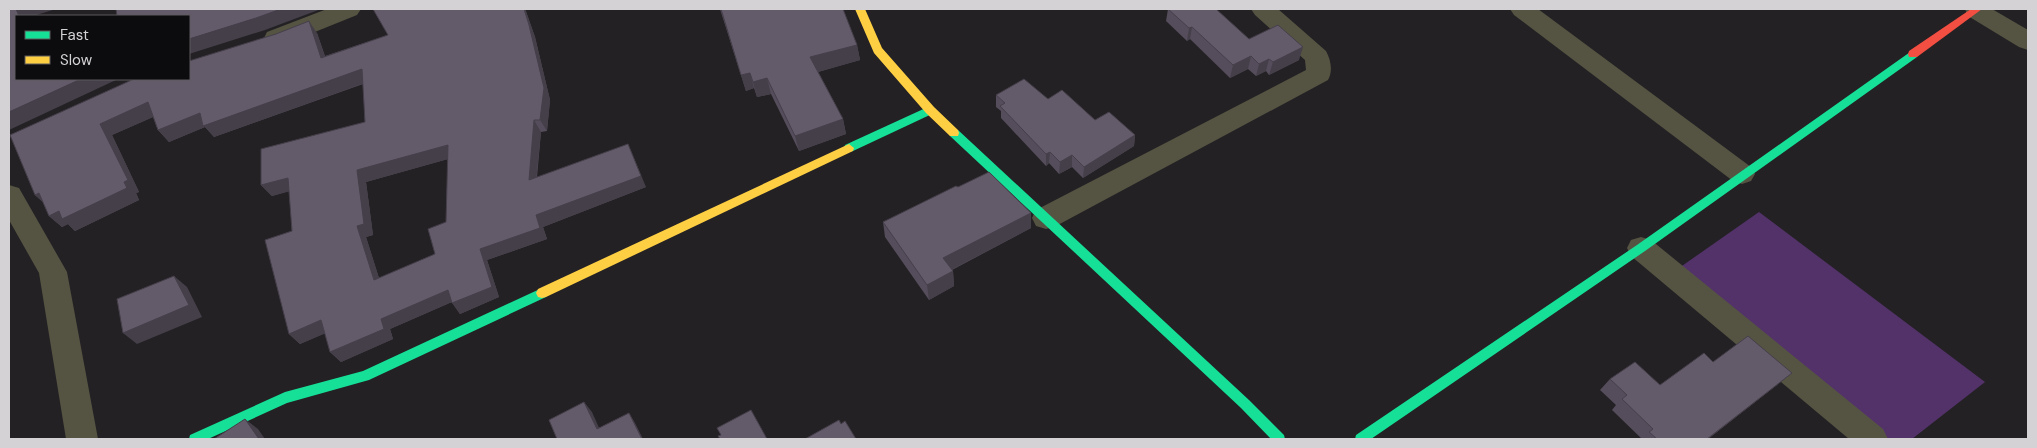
<svg xmlns="http://www.w3.org/2000/svg" width="2037" height="448" font-family="'DM Sans',sans-serif">
<rect width="100%" height="100%" fill="#232124"/>
<path fill="#53326a" d="M1759,212L1985,382L1912,439H1885L1679,268Z"/>
<g fill="none" stroke-linecap="round" stroke-linejoin="round">
<g fill="#555442" fill-rule="evenodd">
<path d="M327,9H361L357,15L285,44L276,47L267,44L264,38L267,32Z"/>
<path d="M1251,9H1278L1326,51C1331,60 1333,71 1328,80L1056,226L1046,229L1036,226L1032,218L1036,210L1306,70L1305,60L1255,15Z"/>
<path d="M1510,9H1538L1751,167L1755,174L1751,181L1742,184L1733,181L1514,15Z"/>
<path d="M1965,9H1992L2028,30V50L2019,47L1968,16Z"/>
<path d="M9,185L19,188L67,272L98,439H66L39,273L9,220Z"/>
<path d="M1641,237L1651,240L1883,429L1888,439H1849L1631,256L1627,248L1631,240Z"/>
</g>
<g fill="#16e098" fill-rule="evenodd">
<path d="M1913,50L1917,51L1918,54L1917,57L1645,251L1371,439H1355L1356,435L1637,245Z"/>
<path d="M930,106L935,110L934,113L853,151L849,152L844,148L845,145Z"/>
<path d="M954,129L958,130L1249,400L1284,435L1285,439H1271L1241,408L950,136L949,133Z"/>
<path d="M542,288L546,289L548,293L546,297L369,380L287,403L208,439H189L190,435L285,392L363,371Z"/>
</g>
<g fill="#ffcf43" fill-rule="evenodd">
<path d="M855,9H865L882,48L934,107L958,130L959,133L958,136H950L926,113L874,53Z"/>
<path d="M849,144L854,148L853,151L546,297L542,298L538,297L536,293L538,289Z"/>
</g>
<path fill="#f24e42" fill-rule="evenodd" d="M1971,9H1982L1917,57H1909L1908,54L1909,51Z"/>
</g>
<g fill="#554d5b" fill-rule="evenodd">
<path d="M373,9H525L535,37L550,100L547,131L541,132L537,177L646,187L543,227L547,239L487,260L499,297L460,314L452,302L390,329L393,339L341,362L330,352L325,333L300,344L289,334L292,231L289,191L272,196L261,185L365,122L363,84L214,137L205,127L169,142L158,130L153,117L112,135L139,192L136,193L139,200L75,231L68,224L62,227L49,216L43,202L35,195L134,79L317,33L325,56L388,35ZM448,159L446,222L435,254L379,278L366,237L373,235L366,182Z"/>
<path d="M720,9L857,45L860,60L818,72L843,119L846,134L799,151L771,94L757,97L754,88L746,91Z"/>
<path d="M1168,9L1249,39L1299,60L1269,75L1266,71L1256,76L1248,69L1230,78L1190,39L1187,41L1166,21Z"/>
<path d="M996,95L1048,99L1095,120L1135,135L1134,146L1083,178L1072,167L1059,174L1049,163L1046,166L1001,118V111L996,107Z"/>
<path d="M958,187L1031,213V228L952,270L953,271L954,286L929,300L885,237L883,222Z"/>
<path d="M1713,362L1792,373L1708,439H1641H1642L1612,410L1616,405L1600,390L1610,379L1660,385Z"/>
</g>
<g fill="#453f4a">
<path d="M16,9H56L33,16H19Z"/>
<path d="M281,9H321L265,30L189,54V39Z"/>
<path d="M524,9H525L526,11L535,37L550,100L547,131L540,120Z"/>
<path d="M309,21L317,33L329,70L321,58Z"/>
<path d="M1192,27L1190,39L1187,41L1189,28Z"/>
<path d="M857,45L860,60L814,73L810,57Z"/>
<path d="M1303,47L1299,60L1269,75L1273,62Z"/>
<path d="M1251,56L1248,69L1230,78L1233,65Z"/>
<path d="M1269,59L1266,71L1256,76L1259,64Z"/>
<path d="M362,69L370,81L214,137L205,127L169,142L158,130L200,113Z"/>
<path d="M750,73L754,88L746,91L741,75Z"/>
<path d="M767,78L771,94L757,97L753,82Z"/>
<path d="M81,79H118L9,130V112Z"/>
<path d="M148,102L160,114L112,135L139,192L136,193L139,200L75,231L68,224L62,227L49,216L100,124Z"/>
<path d="M843,119L846,134L799,151L795,136Z"/>
<path d="M534,120L541,132L535,191L529,180Z"/>
<path d="M1135,135L1134,146L1083,178L1084,167Z"/>
<path d="M628,144L646,187L543,227L547,239L487,260L499,297L460,314L452,303L480,249L536,215Z"/>
<path d="M448,145L455,157L366,182L373,235L366,237L383,291L374,280L357,226V170Z"/>
<path d="M1050,152L1049,163L1046,166V154Z"/>
<path d="M1072,155V167L1059,174L1060,162Z"/>
<path d="M288,178L298,189L272,196L261,185Z"/>
<path d="M39,193L48,207L35,195Z"/>
<path d="M1031,213V228L945,273L943,258Z"/>
<path d="M953,271L954,286L929,300L927,285Z"/>
<path d="M174,276L187,287L202,317L137,344L123,333Z"/>
<path d="M448,290L456,300L390,329L393,339L341,362L330,352L381,319Z"/>
<path d="M321,320L331,331L300,344L289,334Z"/>
<path d="M1792,373L1708,439H1707Z"/>
<path d="M584,402L592,412L604,439L597,429Z"/>
<path d="M629,413L635,423L643,439H642Z"/>
<path d="M245,419L258,429L265,439H259Z"/>
</g>
<g fill="#635a6a" stroke="#453f4a" fill-rule="evenodd">
<path d="M9,9H16L19,16H16V79H81L9,112Z"/>
<path d="M116,9H281L256,18L189,39V16H117Z"/>
<path d="M373,9H524L529,25L544,88L540,120H534L529,180L628,144L641,176L536,215L540,228L480,249L492,287L452,303L448,290L381,319L384,329L330,352L321,320L289,334L265,240L292,231L288,178L261,185V149L365,122L362,69L203,126L200,113L158,130L148,102L100,124L128,180L124,182L127,188L62,219L59,211L49,216L39,193L35,195L10,135L134,79H189V61L276,34L309,21L321,58L388,35ZM448,145L446,222L428,229L435,254L374,280L357,226L364,224L357,170Z"/>
<path d="M721,9H843L857,45L810,57L843,119L795,136L767,78L753,82L750,73L741,75Z"/>
<path d="M1168,9H1216L1249,39L1278,25L1303,47L1273,62L1269,59L1259,64L1251,56L1233,65L1192,27L1189,28Z"/>
<path d="M1024,79L1048,99L1062,90L1095,120L1109,112L1135,135L1084,167L1072,155L1060,162L1050,152L1046,154L1000,106L1005,103L996,95Z"/>
<path d="M989,172L1031,213L943,258L953,271L927,285L883,222L956,186L958,187Z"/>
<path d="M174,276L189,305L123,333L117,299Z"/>
<path d="M1748,336L1792,373L1707,439H1657L1649,432L1653,429L1622,399L1627,395L1610,379L1635,362L1660,385L1704,353L1713,362Z"/>
<path d="M584,402L597,429L629,413L642,439H557L549,420Z"/>
<path d="M751,410L767,439H720L718,436L721,435L717,428Z"/>
<path d="M245,419L259,439H214Z"/>
<path d="M839,420L841,424L845,421L856,439H805Z"/>
</g>
<rect width="2037" height="448" fill="none" stroke="#d4d2d5" stroke-width="20"/>
<rect x="15" y="15" width="175" height="65" fill="#0c0b0d" stroke="#5c5b5d"/>
<rect x="25" y="31" width="25" height="8" fill="#16e098" stroke="#5c5b5d"/>
<text x="60" y="40" font-size="15" fill="#d4d2d5">Fast</text>
<rect x="25" y="56" width="25" height="8" fill="#ffcf43" stroke="#5c5b5d"/>
<text x="60" y="65" font-size="15" fill="#d4d2d5">Slow</text>
</svg>
